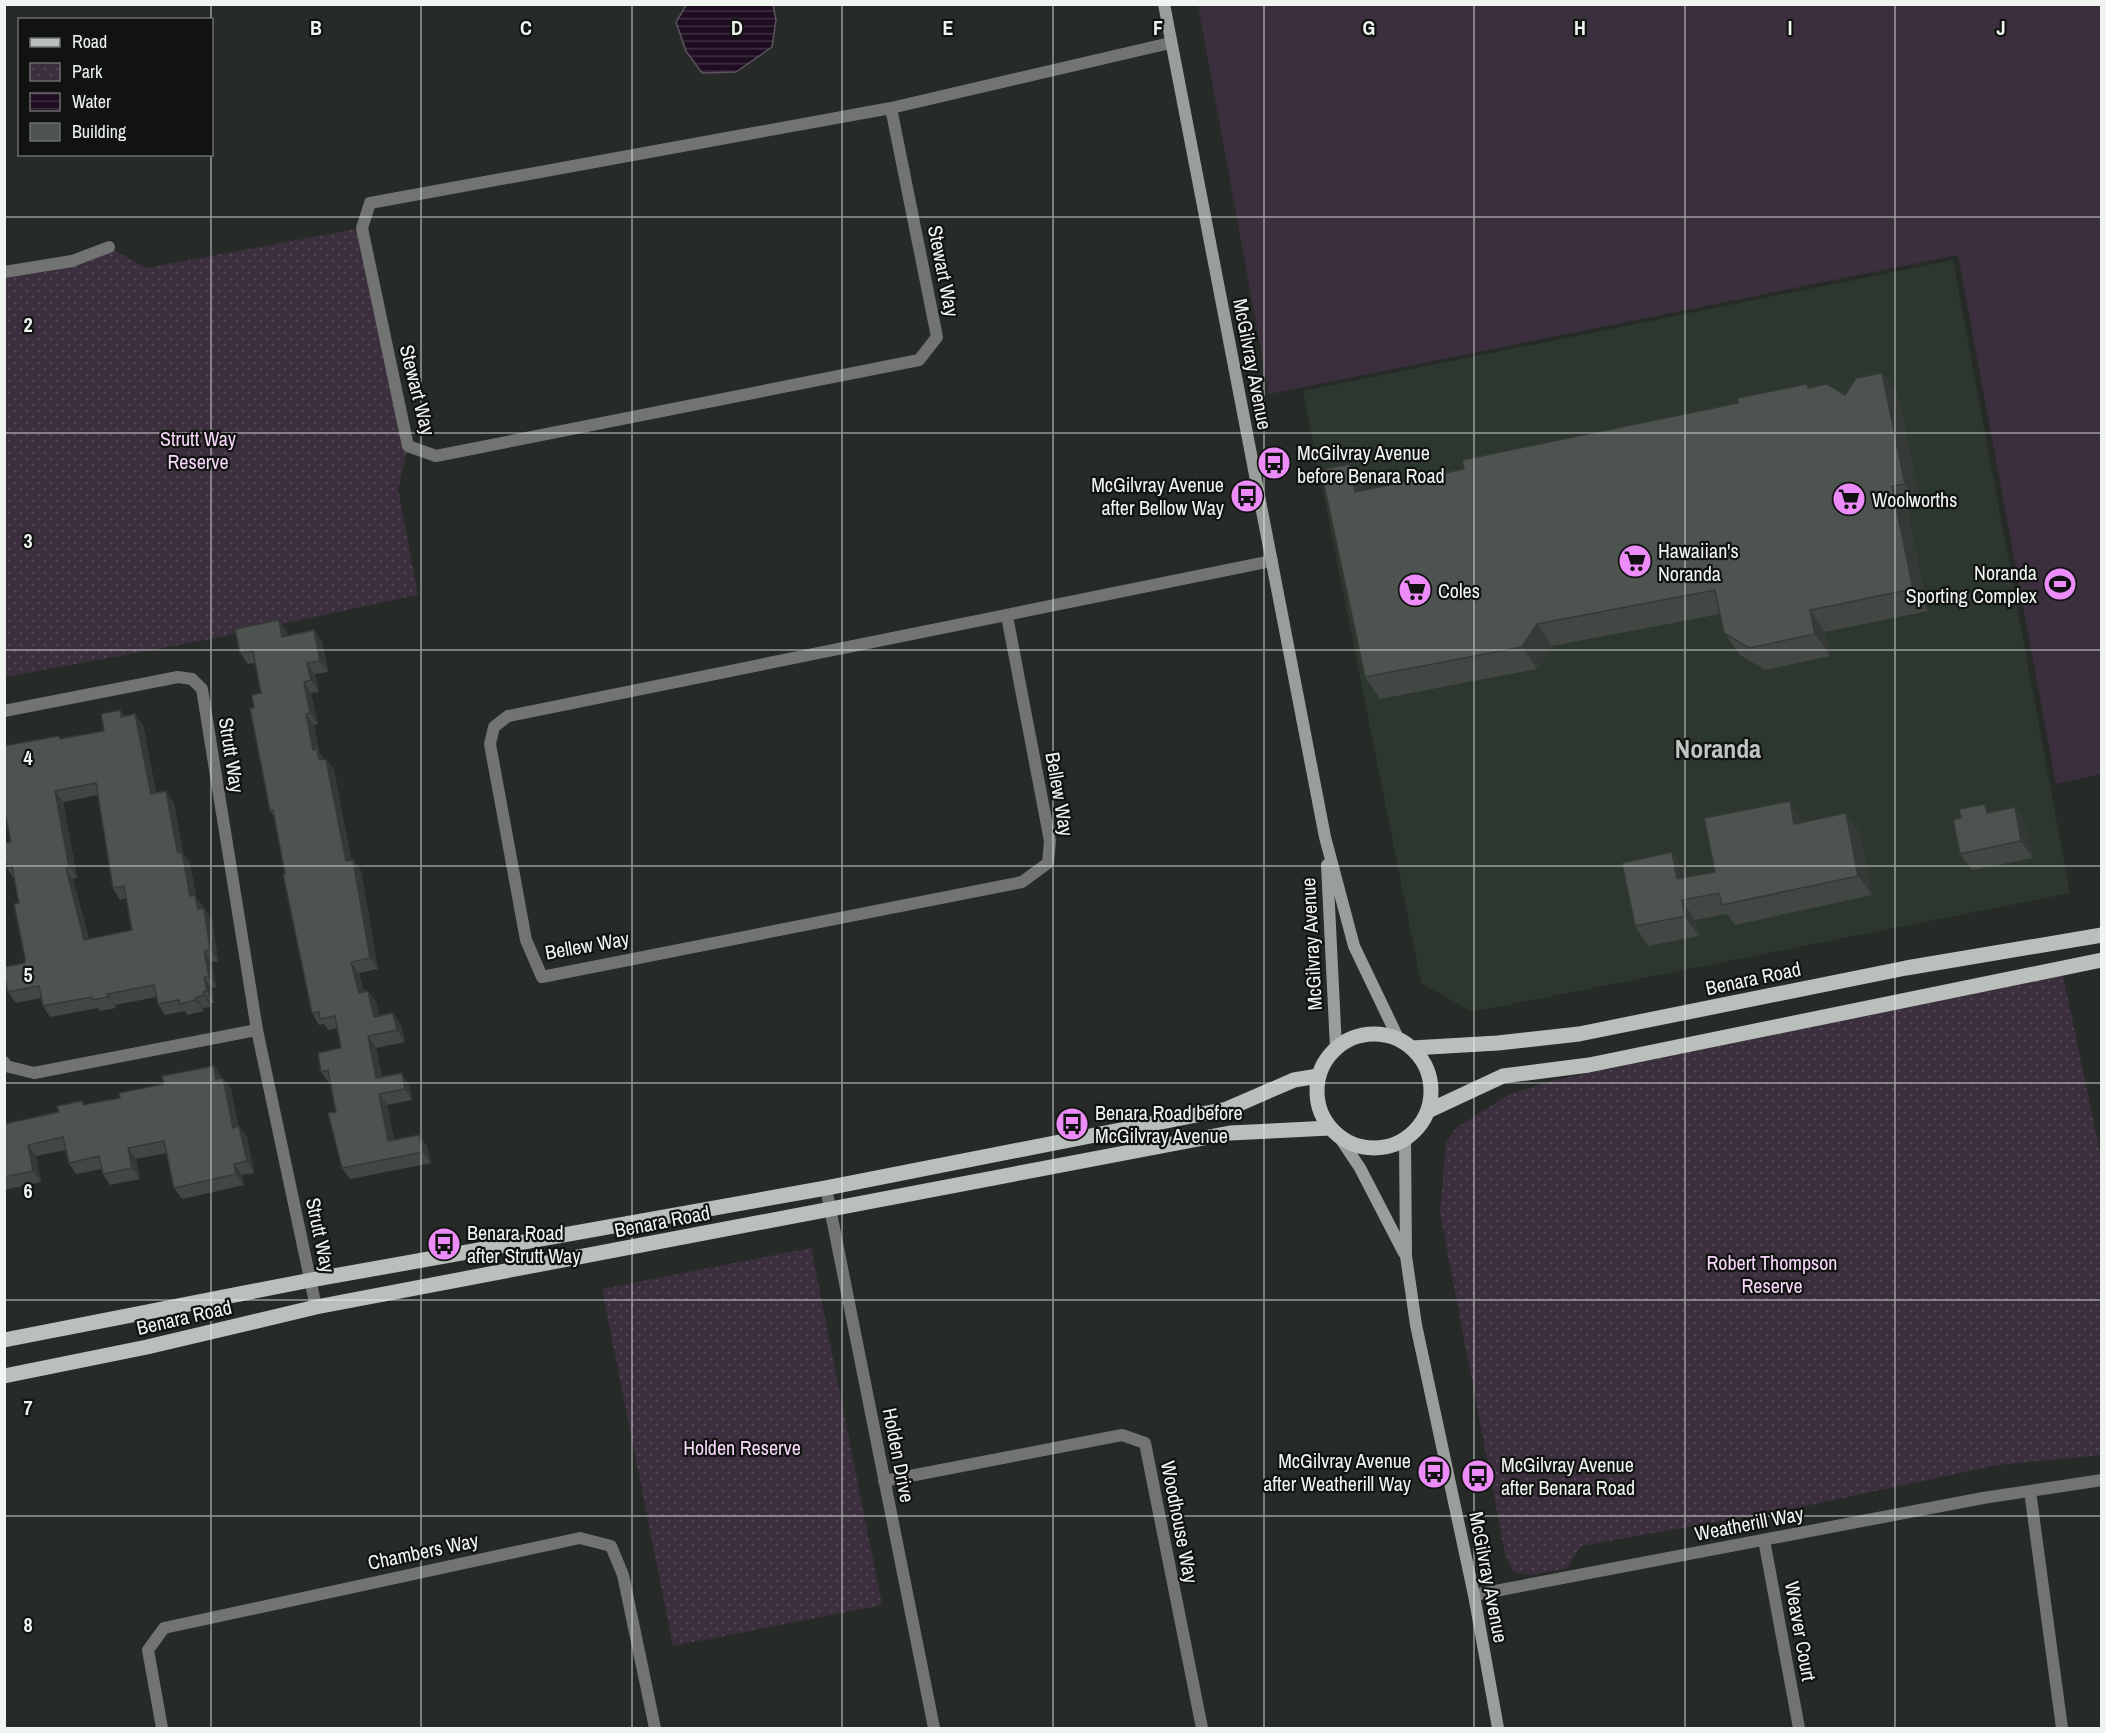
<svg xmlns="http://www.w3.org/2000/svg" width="2106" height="1733" font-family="'Archivo Narrow',sans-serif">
<defs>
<pattern id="park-dots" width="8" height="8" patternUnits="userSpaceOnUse" patternTransform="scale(1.5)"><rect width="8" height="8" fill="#3c2f3d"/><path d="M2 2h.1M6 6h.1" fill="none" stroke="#4f4450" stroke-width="1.8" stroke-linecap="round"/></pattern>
<pattern id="water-rules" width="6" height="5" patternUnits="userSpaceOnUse" patternTransform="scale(1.5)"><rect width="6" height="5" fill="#1e0c20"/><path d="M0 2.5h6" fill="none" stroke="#3f3041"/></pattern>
</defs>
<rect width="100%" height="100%" fill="#262b27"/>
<path fill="#2c372f" d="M1953,260L2070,893L1472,1012L1421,983L1303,391Z"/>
<path fill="#3c2f3d" d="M1198,5H2101V774L2056,784L1958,255L1269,394Z"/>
<g fill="url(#park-dots)">
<path d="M362,228L408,446L398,489L418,595L206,640L5,677V272L109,247L146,268Z"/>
<path d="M2063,975L2101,1157V1455L1998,1465L1800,1507L1581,1546L1567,1568L1532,1575L1514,1572L1506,1558L1440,1213L1446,1143L1456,1128L1510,1094L1555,1080Z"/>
<path d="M811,1248L882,1605L673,1646L602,1289Z"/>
</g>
<path fill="url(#water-rules)" stroke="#5d525f" stroke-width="1.5" d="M687,4L773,5L776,20L772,47L736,72L702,73L686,51L676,22Z"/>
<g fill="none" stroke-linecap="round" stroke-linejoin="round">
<g stroke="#717472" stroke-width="12">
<path d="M891,108L937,337L919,360L436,456L408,446L362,228L370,203L891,108L1170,43"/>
<path d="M4,272L72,261L109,247"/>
<path d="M1007,616L1050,841L1048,863L1022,882L542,977L526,940L490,744L494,727L508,716L1272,561"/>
<path d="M4,711L178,677L192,679L202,689L257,1030L316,1307"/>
<path d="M4,1062L6,1066L34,1073L257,1030"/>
<path d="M826,1188L934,1728"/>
<path d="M884,1481L1122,1435L1145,1443L1202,1728"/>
<path d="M2030,1491L2062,1728"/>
<path d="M1764,1540L1799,1728"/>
<path d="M1474,1595L1983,1498L2102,1480"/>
<path d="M162,1728L148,1650L164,1628L580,1538L611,1546L623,1575L655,1728"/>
</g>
<g stroke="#9a9e9b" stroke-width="12">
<path d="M1164,4L1325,837L1354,946L1399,1040"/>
<path d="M1327,865L1336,1048"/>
<path d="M1340,1138L1360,1168L1404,1253"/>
<path d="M1405,1139L1406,1256L1416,1325L1474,1595L1498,1728"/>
</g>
<g stroke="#b9bfbb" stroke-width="15">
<circle cx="1374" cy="1091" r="57"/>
<path d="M1412,1048L1498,1043L1579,1034L1906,968L2102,935"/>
<path d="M1428,1111L1503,1076L1589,1065L2102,960"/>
<path d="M4,1340L311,1280L826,1188L1227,1109L1294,1080L1318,1076"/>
<path d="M4,1376L147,1347L316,1307L1230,1133L1330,1128"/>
</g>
</g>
<g fill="#424743" fill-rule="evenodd">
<path d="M1882,373L1898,395L1921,506L1907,508L1928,611L1825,632L1830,656L1765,670L1740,655L1724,633L1720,614L1552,646L1537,669L1380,699L1365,677V486L1366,490L1464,469L1738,403L1807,384L1809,388L1845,395Z"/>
<path d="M287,631V636L322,641L328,672L315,674L319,692L311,693L318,724L314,725L319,752L324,759H326L334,770L351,860H353L361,871L378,969L359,973L364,992L368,991L376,1002L379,1016L401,1025L405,1042L376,1048L382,1077L409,1084L412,1100L387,1105L394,1140L427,1146L431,1163L350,1179L342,1168L336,1112L331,1082L329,1083L321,1072L341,1048L337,1028L328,1030L324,1024L319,1025L312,1013L274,817L270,811L254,708L261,693L255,663L248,664L240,653Z"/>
<path d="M120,710L124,716L143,725L156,793L174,803L183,853L190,863L196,897L203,908H204L212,919L218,961L211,962L216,987L212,988L214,1003H211V1007L203,1008L204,1011L187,1015L185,1011L165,1015L158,1004L156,997L115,1005L116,1008L100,1011L98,1008L50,1017L43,1006L41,998L16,1003L8,992L25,963V958L19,903L14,879L7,868L11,842L6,814H4V746L61,739L104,731ZM98,795L113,888L120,900L126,898L132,930L89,939L73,879L77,878L63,802Z"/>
<path d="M2015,807L2026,824L2033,858L1972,870L1960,854L1991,812Z"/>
<path d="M1846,813L1860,833L1872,895L1735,925L1727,914L1695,920L1699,936L1648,946L1635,926L1672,852L1686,872L1687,878L1715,872L1803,822Z"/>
<path d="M223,1078L231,1089L238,1126H239L247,1137L254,1173L242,1175L244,1185L182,1199L174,1188L166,1153L136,1159L140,1179L110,1185L103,1174L102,1169L76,1174L69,1163L66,1150L36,1156L41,1182L4,1190V1124L59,1112L82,1101L85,1105Z"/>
</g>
<g fill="#363a37">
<path d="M1882,373L1898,395L1921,506L1905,484Z"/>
<path d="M1350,464L1365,486L1371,514L1355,492Z"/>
<path d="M1892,486L1907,508L1928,611L1913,589Z"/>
<path d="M1810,610L1825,632L1830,656L1815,634Z"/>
<path d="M279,620L287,631L290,648L282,637Z"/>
<path d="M1537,624L1552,646L1537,669L1522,647Z"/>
<path d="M314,630L322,641L328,672L320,661Z"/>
<path d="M307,663L315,674L319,692L311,680Z"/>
<path d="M304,682L311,693L318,724L310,713Z"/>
<path d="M135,714L143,725L158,805L151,794Z"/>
<path d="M306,714L314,725L319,752L324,760H319L313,750Z"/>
<path d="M326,759L334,770L354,872L346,861Z"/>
<path d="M55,791L63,802L77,878L69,867Z"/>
<path d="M166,791L174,803L183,853L190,863L196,897L203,906L206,920L190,896L178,853Z"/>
<path d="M1790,801L1803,821L1808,843L1794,824Z"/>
<path d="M1985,804L1996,820L1987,813Z"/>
<path d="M2015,807L2026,824L2033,858L2021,841Z"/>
<path d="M1846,813L1860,833L1872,895L1858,876Z"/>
<path d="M1672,852L1686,872L1691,899L1677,879Z"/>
<path d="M353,860L361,871L378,969L370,958Z"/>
<path d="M66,868L73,879L92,951L84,940Z"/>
<path d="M1682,900L1695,920L1699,936L1685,916Z"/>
<path d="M204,908L212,919L218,961L210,950Z"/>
<path d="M204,951L211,962L216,987L209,976Z"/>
<path d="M351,962L359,973L366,1004L359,993Z"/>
<path d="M204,977L212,988L214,1003L207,991Z"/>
<path d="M368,991L376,1002L382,1029L374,1017Z"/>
<path d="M203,992L211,1003V1007L204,995Z"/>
<path d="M107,994L115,1005L116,1008L108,997Z"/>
<path d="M196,997L203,1008L204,1011L196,1000Z"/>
<path d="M393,1013L401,1025L405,1042L397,1030Z"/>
<path d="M368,1036L376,1048L384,1089L376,1078Z"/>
<path d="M214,1066L222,1077L224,1090L216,1079Z"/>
<path d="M402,1073L409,1084L412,1100L405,1089Z"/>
<path d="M223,1078L231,1089L241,1139L233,1128Z"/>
<path d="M379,1094L387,1105L396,1152L388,1141Z"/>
<path d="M239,1126L247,1137L254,1173L247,1161Z"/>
<path d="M419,1135L427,1146L431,1163L423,1152Z"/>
<path d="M28,1145L36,1156L41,1182L33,1171Z"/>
<path d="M128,1148L136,1159L140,1179L132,1168Z"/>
<path d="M234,1164L242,1175L244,1185L236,1174Z"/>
</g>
<g fill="#4d534e" stroke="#363a37" stroke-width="1.5" fill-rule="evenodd">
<path d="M1882,373L1905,484L1892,486L1913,589L1810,610L1815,634L1749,648L1724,633L1715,590L1537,624L1522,647L1365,677L1321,470L1350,464L1355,492L1464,469L1462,460L1738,403L1737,398L1807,384L1808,388L1827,384L1845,395L1856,378Z"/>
<path d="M279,620L282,637L314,630L320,661L307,663L311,680L304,682L310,713L306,714L313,750L317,749L319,760L326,759L346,861L353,860L370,958L351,962L359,993L368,991L374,1017L393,1013L397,1030L368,1036L376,1078L402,1073L405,1089L379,1094L388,1141L419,1135L423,1152L342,1168L328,1113L336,1112L328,1070L321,1072L318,1053L341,1048L335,1016L320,1019L319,1012L312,1013L283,874H285L273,810L270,811L250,708H254L252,695L261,693L253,651L240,653L235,629Z"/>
<path d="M120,710L121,717L135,714L151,794L166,791L177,850L178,853L182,852L190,896L195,895L198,909L204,908L210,950L204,951L209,976L204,977L207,991L203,992L204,995L196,997V1000L179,1004V1000L158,1004L154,985L107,994L108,997L92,1000V997L43,1006L39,986L8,992L4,973V967L25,963V958L14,904L19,903L12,867L7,868L4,855V843L11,842L4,807V746L59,736L60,739L104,731L101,714ZM96,783L113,888L124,886L132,930L84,940L66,868L69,867L55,791Z"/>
<path d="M1790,801L1794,824L1846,813L1858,876L1722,905L1719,893L1682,900L1685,916L1635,926L1622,863L1672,852L1677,879L1715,872L1704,818Z"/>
<path d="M1985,804L1987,813L2015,807L2021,841L1960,854L1953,820L1961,818L1959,809Z"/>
<path d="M214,1066L216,1079L223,1078L233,1128L239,1126L247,1161L234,1164L236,1174L174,1188L164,1141L128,1148L132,1168L103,1174L99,1156L69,1163L63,1137L28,1145L33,1171L4,1177V1124L59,1112L57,1106L82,1101L83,1105L120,1098L119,1093L164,1084L162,1076Z"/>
</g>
<path fill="none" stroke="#f1f5f2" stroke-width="1.5" stroke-opacity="0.55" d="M211,4V20M421,4V1728M632,4V1728M842,4V1728M1053,4V1728M1264,4V1728M1474,4V1728M1685,4V1728M1895,4V1728M211,154V1728M4,217H2102M4,433H2102M4,650H2102M4,866H2102M4,1083H2102M4,1300H2102M4,1516H2102"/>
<defs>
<g id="bus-disc" transform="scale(1.725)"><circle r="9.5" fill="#ed8cf9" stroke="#111311"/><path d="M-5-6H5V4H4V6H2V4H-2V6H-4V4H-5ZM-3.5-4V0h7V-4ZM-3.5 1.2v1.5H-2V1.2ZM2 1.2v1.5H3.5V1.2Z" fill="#111"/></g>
<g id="supermarket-disc" transform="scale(1.725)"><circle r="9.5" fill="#ed8cf9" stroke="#111311"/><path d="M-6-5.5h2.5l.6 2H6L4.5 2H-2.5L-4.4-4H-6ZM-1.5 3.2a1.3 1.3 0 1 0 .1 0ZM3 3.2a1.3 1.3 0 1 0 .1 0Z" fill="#111"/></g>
<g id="stadium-disc" transform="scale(1.725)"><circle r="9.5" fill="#ed8cf9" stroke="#111311"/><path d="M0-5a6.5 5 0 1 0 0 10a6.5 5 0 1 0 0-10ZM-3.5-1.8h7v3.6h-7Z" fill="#111"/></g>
</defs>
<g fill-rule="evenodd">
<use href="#bus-disc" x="1274" y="463"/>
<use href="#bus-disc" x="1247" y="496"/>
<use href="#supermarket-disc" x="1849" y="499"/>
<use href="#supermarket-disc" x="1635" y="561"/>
<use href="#stadium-disc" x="2060" y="584"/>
<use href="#supermarket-disc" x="1415" y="590"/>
<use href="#bus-disc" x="1072" y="1124"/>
<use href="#bus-disc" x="444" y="1244"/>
<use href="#bus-disc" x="1434" y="1472"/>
<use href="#bus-disc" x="1478" y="1476"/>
</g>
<g text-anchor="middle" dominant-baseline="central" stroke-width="4.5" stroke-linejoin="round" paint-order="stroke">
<g font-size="20" fill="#f1f5f2" stroke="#111311">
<text transform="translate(944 271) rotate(79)">Stewart Way</text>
<text transform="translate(1253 364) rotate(79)">McGilvray Avenue</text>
<text transform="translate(418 390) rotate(76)">Stewart Way</text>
<text transform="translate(232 755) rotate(81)">Strutt Way</text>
<text transform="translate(1060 794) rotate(80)">Bellew Way</text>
<text transform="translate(1311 944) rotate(-93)">McGilvray Avenue</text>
<text transform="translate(587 945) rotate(-10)">Bellew Way</text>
<text transform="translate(1753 978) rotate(-12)">Benara Road</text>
<text transform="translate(662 1221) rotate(-11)">Benara Road</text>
<text transform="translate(321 1235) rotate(78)">Strutt Way</text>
<text transform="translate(184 1317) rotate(-13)">Benara Road</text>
<text transform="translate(899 1455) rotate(79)">Holden Drive</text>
<text transform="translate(1180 1522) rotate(79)">Woodhouse Way</text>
<text transform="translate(1749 1523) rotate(-11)">Weatherill Way</text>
<text transform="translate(423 1551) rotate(-12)">Chambers Way</text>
<text transform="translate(1489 1577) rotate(79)">McGilvray Avenue</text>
<text transform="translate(1801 1631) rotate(80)">Weaver Court</text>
</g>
<g font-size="20" fill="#f7d6fa" stroke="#111311">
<text x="198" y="438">Strutt Way<tspan x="198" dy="23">Reserve</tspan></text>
<text x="1772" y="1262">Robert Thompson<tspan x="1772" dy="23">Reserve</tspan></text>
<text x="742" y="1447">Holden Reserve</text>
</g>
<g font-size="20" fill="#f1f5f2" stroke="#111311" text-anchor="start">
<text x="1297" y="452">McGilvray Avenue<tspan x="1297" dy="23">before Benara Road</tspan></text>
<text x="1224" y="484" text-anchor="end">McGilvray Avenue<tspan x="1224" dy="23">after Bellow Way</tspan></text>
<text x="1872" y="499">Woolworths</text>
<text x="1658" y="550">Hawaiian's<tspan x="1658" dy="23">Noranda</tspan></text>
<text x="2037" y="572" text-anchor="end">Noranda<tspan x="2037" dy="23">Sporting Complex</tspan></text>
<text x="1438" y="590">Coles</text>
<text x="1095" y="1112">Benara Road before<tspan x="1095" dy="23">McGilvray Avenue</tspan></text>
<text x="467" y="1232">Benara Road<tspan x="467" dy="23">after Strutt Way</tspan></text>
<text x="1411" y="1460" text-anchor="end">McGilvray Avenue<tspan x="1411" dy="23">after Weatherill Way</tspan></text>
<text x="1501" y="1464">McGilvray Avenue<tspan x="1501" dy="23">after Benara Road</tspan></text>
</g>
<g font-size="26" font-weight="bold" fill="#bfc6c1" stroke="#111311">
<text x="1718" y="748">Noranda</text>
</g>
</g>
<g font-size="20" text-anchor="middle" font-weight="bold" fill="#f1f5f2" stroke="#111311" stroke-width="4.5" stroke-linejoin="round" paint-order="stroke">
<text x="316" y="35">B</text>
<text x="526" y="35">C</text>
<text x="737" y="35">D</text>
<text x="948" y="35">E</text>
<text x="1158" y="35">F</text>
<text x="1369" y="35">G</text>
<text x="1580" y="35">H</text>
<text x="1790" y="35">I</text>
<text x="2001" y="35">J</text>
<text x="28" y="332">2</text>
<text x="28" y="548">3</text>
<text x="28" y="765">4</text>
<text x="28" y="982">5</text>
<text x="28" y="1198">6</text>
<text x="28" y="1415">7</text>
<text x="28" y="1632">8</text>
</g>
<rect width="2106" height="1733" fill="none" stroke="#f1f5f2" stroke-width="12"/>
<rect x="18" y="18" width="195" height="138" fill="#111311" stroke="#6b6d6b" stroke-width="1.5"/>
<rect x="30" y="38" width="30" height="9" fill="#b9bfbb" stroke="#6b6d6b" stroke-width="1.5"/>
<text x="72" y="48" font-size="18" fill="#f1f5f2">Road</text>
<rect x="30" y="63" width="30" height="18" fill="url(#park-dots)" stroke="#6b6d6b" stroke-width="1.5"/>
<text x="72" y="78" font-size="18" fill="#f1f5f2">Park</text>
<rect x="30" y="93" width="30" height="18" fill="url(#water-rules)" stroke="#6b6d6b" stroke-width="1.5"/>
<text x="72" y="108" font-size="18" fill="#f1f5f2">Water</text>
<rect x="30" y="123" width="30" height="18" fill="#4d534e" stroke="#6b6d6b" stroke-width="1.5"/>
<text x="72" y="138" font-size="18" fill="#f1f5f2">Building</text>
</svg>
